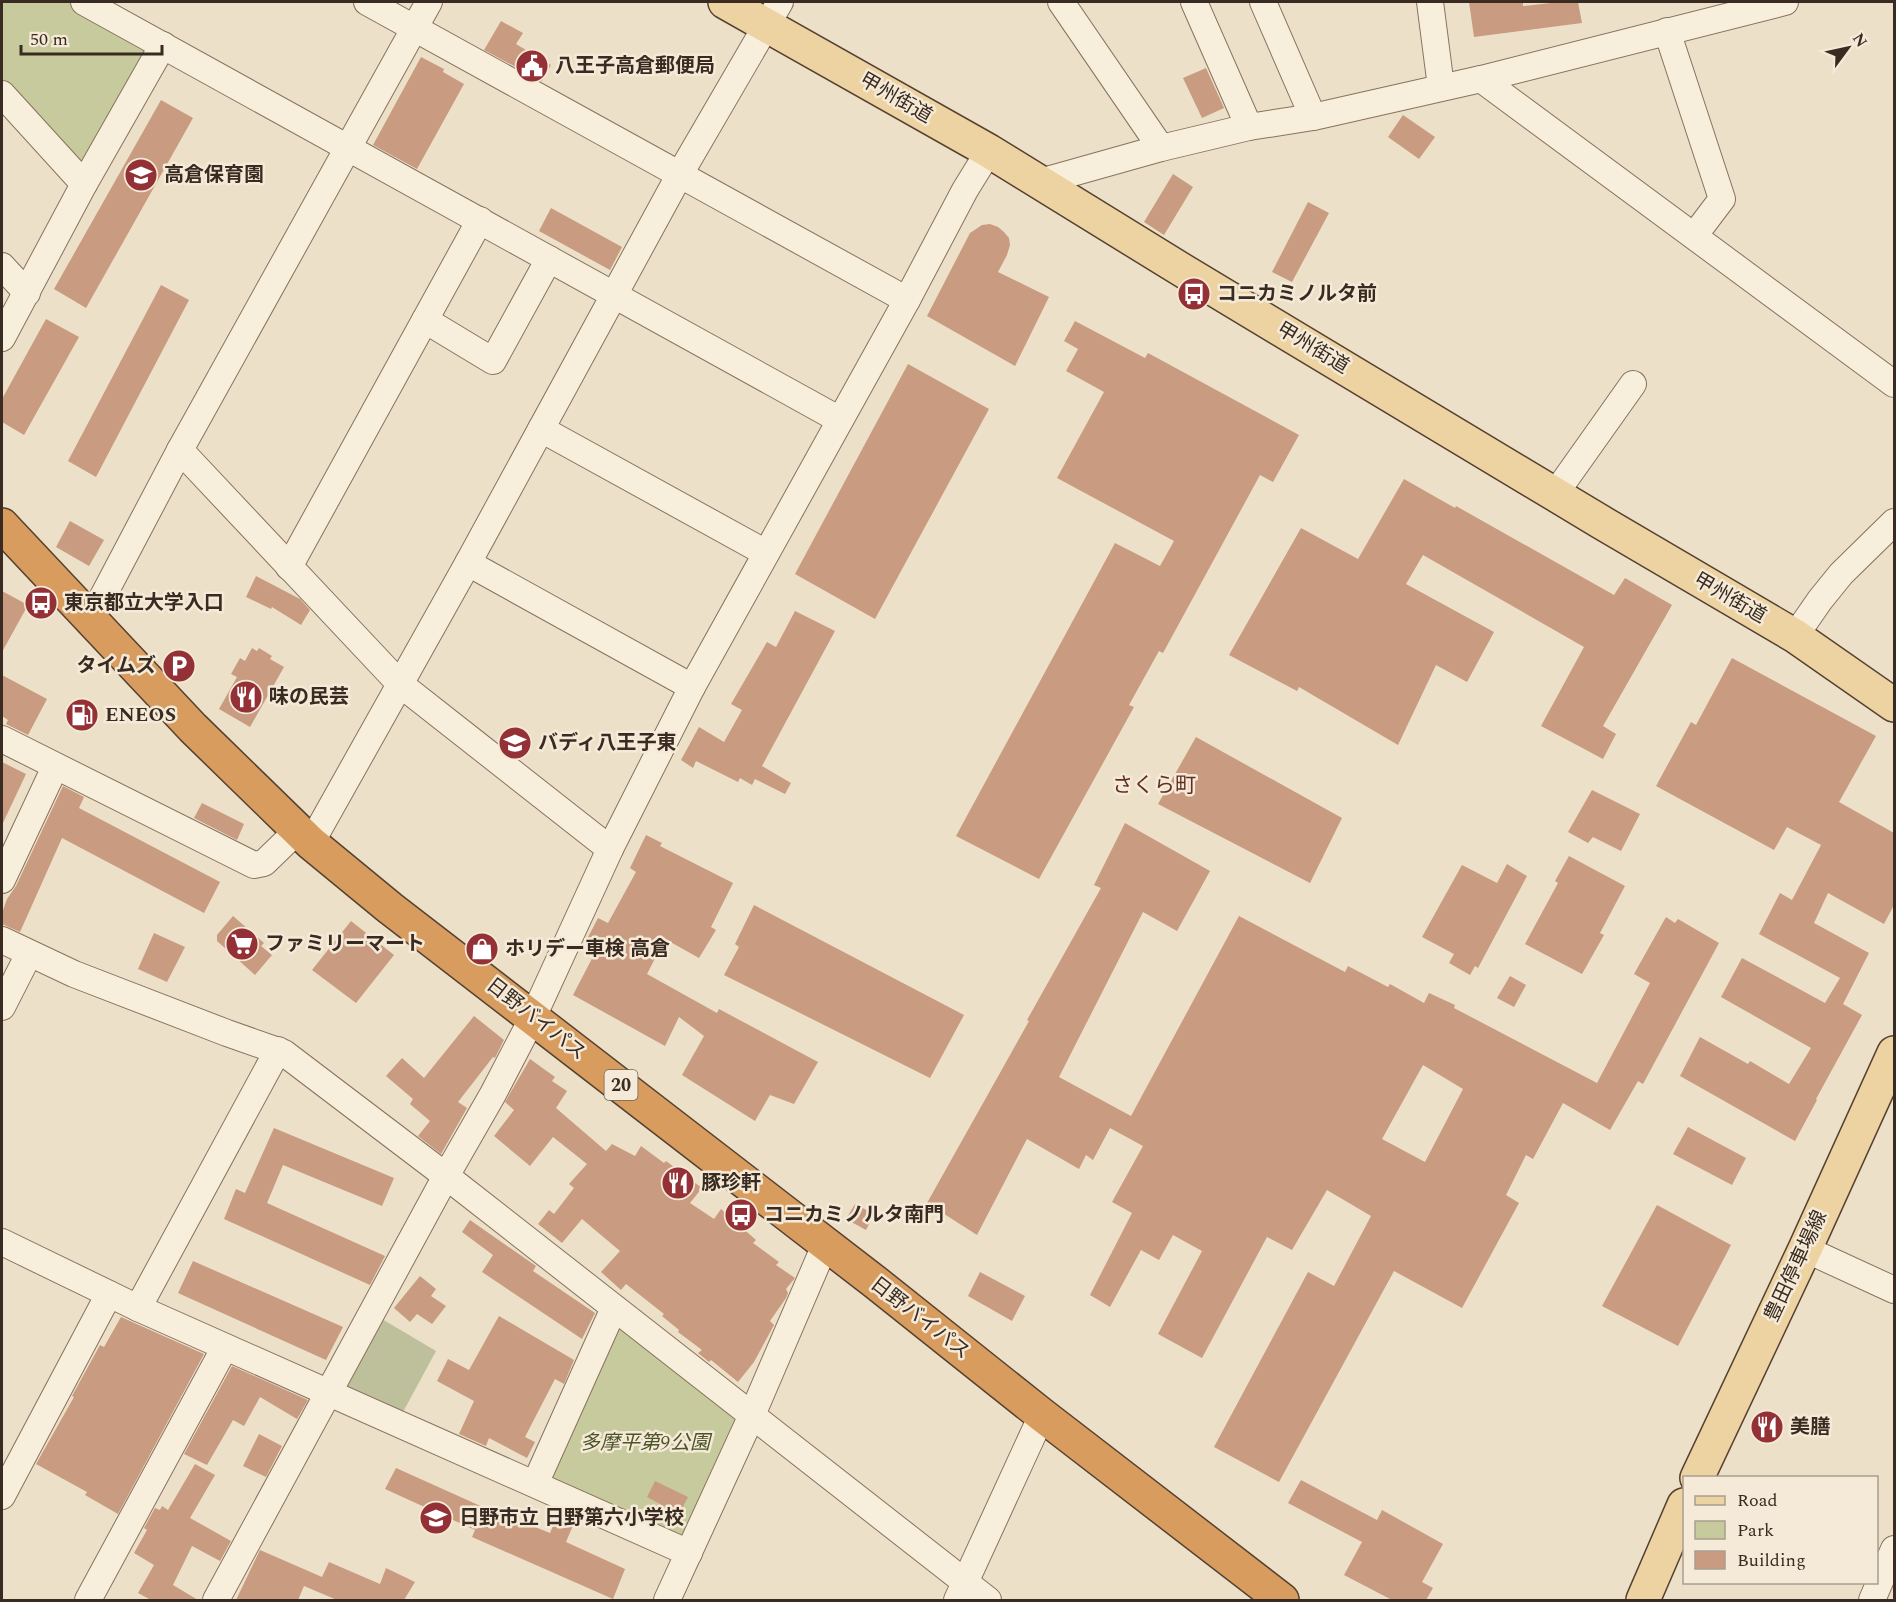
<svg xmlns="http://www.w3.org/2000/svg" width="1896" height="1602" font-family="Spectral,'Noto Sans JP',serif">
<rect width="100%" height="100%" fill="#ede0c8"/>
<g fill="#c7ca9c">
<path d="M2,2H84L163,45L84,184L2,94Z"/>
<path d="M623,1326L734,1413L737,1425L685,1539L553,1485L547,1471L616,1329Z"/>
</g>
<path fill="#bdc09b" d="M382,1319L436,1351L403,1412L346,1389Z"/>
<g fill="#c99b80" fill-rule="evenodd">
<path d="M1469,2H1523V6L1560,2H1578L1582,23L1474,37Z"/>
<path d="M501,21L523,33L516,44L551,65L542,81L484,50Z"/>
<path d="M421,57L444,69L443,72L464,84L417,169L373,145Z"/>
<path d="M1206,68L1224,108L1202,118L1183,78Z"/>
<path d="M161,100L193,118L86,308L54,289Z"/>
<path d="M1403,115L1435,137L1419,159L1388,137Z"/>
<path d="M1173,174L1193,187L1164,235L1144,222Z"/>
<path d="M1308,202L1329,213L1292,282L1272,272Z"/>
<path d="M551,208L622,247L610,270L539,231Z"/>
<path d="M990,224L998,227L1004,232L1009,238L1010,245L1007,255L998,272L1049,297L1015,366L927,316L970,233L982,225Z"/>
<path d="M161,285L189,300L96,477L68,461Z"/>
<path d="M46,319L79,337L24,435L2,422V399Z"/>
<path d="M1075,321L1145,358L1148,353L1299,435L1273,482L1260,475L1163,653L1159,651L1129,705L1134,707L1039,879L956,836L1115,543L1160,566L1174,541L1057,478L1104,392L1066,371L1078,349L1064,341Z"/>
<path d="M908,364L989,409L875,619L795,574Z"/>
<path d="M1404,479L1455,508L1456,506L1614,595L1625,578L1672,605L1603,726L1616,734L1603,759L1541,726L1584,647L1423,555L1406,584L1494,632L1467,682L1436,665L1398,745L1299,687L1297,691L1229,655L1301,528L1358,559Z"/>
<path d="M70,521L104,540L89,566L56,547Z"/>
<path d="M256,576L300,599L310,610L301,625L272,607L271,609L246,597Z"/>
<path d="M2,591L28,605L2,652Z"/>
<path d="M795,611L835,631L762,766L791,783L785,794L755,779L752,785L740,778L738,782L696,761L693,768L681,760L699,727L724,742L742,710L731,704L767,642L776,647Z"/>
<path d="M252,648L257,651L259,648L272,656L270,659L284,667L250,727L219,709L237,677L231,674L240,658L245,661Z"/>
<path d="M1732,658L1876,736L1839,802L1894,833V905L1884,924L1828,893L1814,923L1869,953L1843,1004L1862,1015L1816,1099L1817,1100L1795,1141L1680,1076L1700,1037L1748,1064L1750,1061L1789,1084L1811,1048L1721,997L1742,958L1825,1003L1840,978L1759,934L1780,893L1792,900L1821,845L1787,827L1774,850L1656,786L1691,722L1696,725Z"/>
<path d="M2,675L47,699L28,735L6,724L8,720L2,716Z"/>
<path d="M1196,737L1342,818L1310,883L1158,804Z"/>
<path d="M2,762L26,774L2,825Z"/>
<path d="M63,786L84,797L79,808L220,882L204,913L62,838L20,932L2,924V913L7,899L16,886Z"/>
<path d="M1592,790L1640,814L1621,851L1593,837L1588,843L1568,832Z"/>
<path d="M202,803L244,824L237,840L194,818Z"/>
<path d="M1125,823L1210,871L1177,931L1143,912L1059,1077L1131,1116L1239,916L1345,972L1348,966L1388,987L1390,984L1424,1003L1429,993L1455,1005L1454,1008L1597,1083L1650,983L1634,974L1666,917L1675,923L1678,919L1719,943L1643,1084L1638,1081L1610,1130L1563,1103L1533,1159L1526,1155L1506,1195L1519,1203L1462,1308L1394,1271L1279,1482L1214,1447L1308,1272L1334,1286L1371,1216L1327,1190L1292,1250L1267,1237L1202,1358L1158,1334L1202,1251L1173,1235L1159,1260L1141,1250L1110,1307L1090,1295L1132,1213L1112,1202L1143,1146L1110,1128L1093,1160L1086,1155L1079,1169L1027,1139L977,1235L927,1203L1029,1021L1027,1020L1101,888L1094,885ZM1423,1065L1463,1089L1425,1162L1382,1139Z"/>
<path d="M646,835L662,843L660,846L733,883L711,927L716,930L699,958L665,939L647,974L717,1013L719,1009L818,1062L794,1104L770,1095L755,1121L682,1075L704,1036L679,1017L665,1046L573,995L598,947L586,941L598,918L608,923L636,872L630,868Z"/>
<path d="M1569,856L1625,886L1600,933L1604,935L1582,974L1525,944L1558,883L1555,881Z"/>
<path d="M1507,864L1527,876L1478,968L1475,966L1470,975L1449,963L1454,954L1422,937L1462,865L1497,883Z"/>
<path d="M754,905L964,1015L930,1078L724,975L739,947L735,944Z"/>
<path d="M233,916L264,943L261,946L272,955L255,975L217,941V935Z"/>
<path d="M351,921L394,955L356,1003L312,970Z"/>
<path d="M154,933L185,947L167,982L138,969Z"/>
<path d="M1510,976L1526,985L1514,1007L1497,998Z"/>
<path d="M474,1016L504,1040L495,1058L493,1057L458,1102L467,1108L441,1154L418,1136L430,1121L410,1104L413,1099L386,1076L402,1058L424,1078Z"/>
<path d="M530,1059L555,1077L552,1081L567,1091L556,1108L606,1151L612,1144L635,1156L641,1146L664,1163L666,1161L702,1188L690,1203L714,1219L721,1209L756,1240L753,1243L779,1262L776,1265L795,1278L786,1289L788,1293L786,1298L770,1321L774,1325L754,1362L738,1382L711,1360L709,1362L698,1353L702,1350L678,1332L679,1330L662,1316L664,1314L626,1284L621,1290L601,1272L620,1251L582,1219L562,1243L538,1224L549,1210L554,1214L574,1188L569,1184L587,1164L553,1137L530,1166L494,1136L514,1110L505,1102Z"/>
<path d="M1688,1127L1746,1158L1732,1185L1673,1154Z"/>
<path d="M274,1128L394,1178L382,1206L283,1165L267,1203L385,1256L370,1285L224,1219L236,1189L245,1193Z"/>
<path d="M855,1204L874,1214L866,1230L846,1219Z"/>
<path d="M1657,1205L1731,1245L1678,1346L1602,1306Z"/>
<path d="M470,1220L536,1266L533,1271L595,1313L582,1339L482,1272L493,1255L462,1232Z"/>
<path d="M193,1261L343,1327L326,1360L178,1293Z"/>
<path d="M980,1272L1025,1296L1012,1321L968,1296Z"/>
<path d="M420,1276L436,1289L431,1296L446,1306L432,1324L417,1314L410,1322L394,1308Z"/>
<path d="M499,1316L574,1360L564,1384L555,1379L525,1437L535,1442L527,1458L489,1438L486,1446L459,1434L474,1401L437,1381L448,1359L469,1370Z"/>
<path d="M121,1317L204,1354L118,1514L85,1495L87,1492L36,1464L74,1397L72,1396L100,1345L104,1347Z"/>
<path d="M232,1366L308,1400L297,1419L260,1397L244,1426L233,1420L207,1465L184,1454Z"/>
<path d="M259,1434L282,1446L266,1477L243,1466Z"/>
<path d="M195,1464L215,1475L190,1518L231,1541L220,1561L192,1546L173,1585L198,1600H151L138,1593L154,1565L134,1553L147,1530L144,1528L155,1508L160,1510L162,1506L168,1510Z"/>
<path d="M396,1468L485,1508V1507L550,1533L557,1516L574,1523L566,1542L625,1569L613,1599L472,1537L475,1530L385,1489Z"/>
<path d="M1301,1480L1377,1520L1382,1510L1443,1544L1422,1582L1433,1588L1426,1600H1392L1344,1575L1362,1542L1288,1503Z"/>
<path d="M655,1481L688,1497L679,1514L647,1497Z"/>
<path d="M260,1550L322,1577L329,1562L380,1584L386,1568L415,1582L404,1600H337L304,1586L298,1600H236Z"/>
</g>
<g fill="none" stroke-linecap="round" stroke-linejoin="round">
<g stroke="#88725e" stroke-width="28">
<g id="minor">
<path d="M84,2L840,420"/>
<path d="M367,2L907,300"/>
<path d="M1061,2L1161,148"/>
<path d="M1194,2L1249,127"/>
<path d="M1263,2L1313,117"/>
<path d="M1430,2L1441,87"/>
<path d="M1667,31L1722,199L1694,236"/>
<path d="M1481,79L1894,384"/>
<path d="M2,94L84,184"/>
<path d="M1040,182L1161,148L1249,127L1313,117L1481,79L1785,2"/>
<path d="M2,266L27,293"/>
<path d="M425,320L493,361L549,259"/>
<path d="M2,338L84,184L163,45"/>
<path d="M541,429L766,553"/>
<path d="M180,450L400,684L610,849"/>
<path d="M1555,494L1633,384"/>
<path d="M468,563L692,687"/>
<path d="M289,567L480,220"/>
<path d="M91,619L180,450L429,2"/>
<path d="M1795,636L1820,600L1841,574L1894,522"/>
<path d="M2,739L254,865L264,863L297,831"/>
<path d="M311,843L468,563L680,174L780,2"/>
<path d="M2,880L55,767"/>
<path d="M2,940L74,974L227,1033L284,1053L446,1176L988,1600"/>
<path d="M2,1007L29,954"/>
<path d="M2,1242L138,1308L689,1553"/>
<path d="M1805,1249L1894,1290"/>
<path d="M138,1308L278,1050"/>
<path d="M535,1484L614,1308"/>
<path d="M2,1496L109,1294"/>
<path d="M88,1600L225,1347"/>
<path d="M216,1600L446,1176L493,1094L533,1017L610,849L692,687L907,300L965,190L989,151"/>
<path d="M667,1600L752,1415L825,1245"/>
<path d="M957,1600L1042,1415"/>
<path d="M1872,1600L1894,1549"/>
</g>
</g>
<g stroke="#564131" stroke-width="36">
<g id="major">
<path d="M725,2L989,151L1182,270L1601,522L1795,636L1894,705"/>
<path d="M1697,1478L1805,1249L1894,1053"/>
<path d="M1643,1600L1684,1505"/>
</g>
</g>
<g stroke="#564131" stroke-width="36">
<path id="highway" d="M2,525L193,728L311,843L390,908L875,1282L1042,1415L1282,1600"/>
</g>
<use href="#minor" stroke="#f7eedb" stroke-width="26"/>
<use href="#major" stroke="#edd2a2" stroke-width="33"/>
<use href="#highway" stroke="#d79c5e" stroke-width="33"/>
</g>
<defs>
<g id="civic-disc" transform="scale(1.725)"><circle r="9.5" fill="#943136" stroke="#f4ead7"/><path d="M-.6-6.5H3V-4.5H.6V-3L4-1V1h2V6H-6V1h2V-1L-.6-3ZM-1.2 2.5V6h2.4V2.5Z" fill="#fff"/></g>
<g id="school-disc" transform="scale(1.725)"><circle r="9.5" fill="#943136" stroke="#f4ead7"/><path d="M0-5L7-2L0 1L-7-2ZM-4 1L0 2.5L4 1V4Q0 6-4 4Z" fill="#fff"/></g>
<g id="bus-disc" transform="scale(1.725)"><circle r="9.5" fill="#943136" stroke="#f4ead7"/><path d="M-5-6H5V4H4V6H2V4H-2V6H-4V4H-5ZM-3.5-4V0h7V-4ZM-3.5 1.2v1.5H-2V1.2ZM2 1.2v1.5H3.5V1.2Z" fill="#fff"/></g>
<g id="parking-disc" transform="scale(1.725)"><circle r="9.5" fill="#943136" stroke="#f4ead7"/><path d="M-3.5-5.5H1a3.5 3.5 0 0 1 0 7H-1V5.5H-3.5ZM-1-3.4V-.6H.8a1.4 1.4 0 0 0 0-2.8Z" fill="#fff"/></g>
<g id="restaurant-disc" transform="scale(1.725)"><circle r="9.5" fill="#943136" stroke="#f4ead7"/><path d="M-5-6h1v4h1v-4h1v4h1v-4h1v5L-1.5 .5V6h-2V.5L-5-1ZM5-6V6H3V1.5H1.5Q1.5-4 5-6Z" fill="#fff"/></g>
<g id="fuel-disc" transform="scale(1.725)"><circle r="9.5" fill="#943136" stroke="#f4ead7"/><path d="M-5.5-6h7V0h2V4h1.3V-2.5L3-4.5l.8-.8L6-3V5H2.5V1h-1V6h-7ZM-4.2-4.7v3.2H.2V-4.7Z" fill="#fff"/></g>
<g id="supermarket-disc" transform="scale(1.725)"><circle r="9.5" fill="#943136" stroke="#f4ead7"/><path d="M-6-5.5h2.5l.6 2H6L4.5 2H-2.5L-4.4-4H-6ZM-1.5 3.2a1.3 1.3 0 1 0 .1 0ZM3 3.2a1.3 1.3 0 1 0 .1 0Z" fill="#fff"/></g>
<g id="shop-disc" transform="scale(1.725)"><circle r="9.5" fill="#943136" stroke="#f4ead7"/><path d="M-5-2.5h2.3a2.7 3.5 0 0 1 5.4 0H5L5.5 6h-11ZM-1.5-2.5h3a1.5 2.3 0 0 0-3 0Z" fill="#fff"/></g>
</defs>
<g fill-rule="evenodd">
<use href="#civic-disc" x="532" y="66"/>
<use href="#school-disc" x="141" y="175"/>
<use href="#bus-disc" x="1194" y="294"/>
<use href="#bus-disc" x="41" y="603"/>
<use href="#parking-disc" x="179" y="666"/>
<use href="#restaurant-disc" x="246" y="697"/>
<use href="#fuel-disc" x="82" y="715"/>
<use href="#school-disc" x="515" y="743"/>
<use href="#supermarket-disc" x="242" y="944"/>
<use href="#shop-disc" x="482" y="949"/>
<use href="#restaurant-disc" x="678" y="1183"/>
<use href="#bus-disc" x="741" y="1215"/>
<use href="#restaurant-disc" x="1767" y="1427"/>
<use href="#school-disc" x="436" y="1518"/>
</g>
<g text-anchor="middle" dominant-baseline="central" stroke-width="5" stroke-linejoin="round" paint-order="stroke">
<rect fill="#f4ead7" stroke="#716458" stroke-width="1.5" x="604.5" y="1070" width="33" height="30" rx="4.5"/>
<g font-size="18" font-weight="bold" fill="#392b21">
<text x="621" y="1085">20</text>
</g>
<g font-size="20" font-weight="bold" fill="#392b21" stroke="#f4ead7" text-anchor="start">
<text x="555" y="66">八王子高倉郵便局</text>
<text x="164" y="175">高倉保育園</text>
<text x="1217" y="294">コニカミノルタ前</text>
<text x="64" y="603">東京都立大学入口</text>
<text x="156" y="666" text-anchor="end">タイムズ</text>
<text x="269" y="697">味の民芸</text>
<text x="105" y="715">ENEOS</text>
<text x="538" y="743">バディ八王子東</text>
<text x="265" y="944">ファミリーマート</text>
<text x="505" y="949">ホリデー車検 高倉</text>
<text x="701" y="1183">豚珍軒</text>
<text x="764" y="1215">コニカミノルタ南門</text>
<text x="1790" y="1427">美膳</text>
<text x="459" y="1518">日野市立 日野第六小学校</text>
</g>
<g font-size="20" fill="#392b21" stroke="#f4ead7">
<text transform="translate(896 98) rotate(30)">甲州街道</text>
<text transform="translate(1313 348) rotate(31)">甲州街道</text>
<text transform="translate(1730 598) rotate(30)">甲州街道</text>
<text transform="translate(536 1019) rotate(38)">日野バイパス</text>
<text transform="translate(1796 1266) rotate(-65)">豊田停車場線</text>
<text transform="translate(920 1318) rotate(38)">日野バイパス</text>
</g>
<g font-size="20" font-style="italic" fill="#4b5428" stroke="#f4ead7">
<text x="645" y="1443">多摩平第9公園</text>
</g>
<g font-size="21" fill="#632c22" stroke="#f4ead7">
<text x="1154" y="786">さくら町</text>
</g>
</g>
<rect width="1896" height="1602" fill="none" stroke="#392b21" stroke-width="6"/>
<rect x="1683" y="1476" width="195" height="108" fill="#f4ead7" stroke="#a99e8e" stroke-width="1.5"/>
<rect x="1695" y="1496" width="30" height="9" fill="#edd2a2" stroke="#a99e8e" stroke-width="1.5"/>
<text x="1737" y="1506" font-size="18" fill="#392b21">Road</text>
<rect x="1695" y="1521" width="30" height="18" fill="#c7ca9c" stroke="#a99e8e" stroke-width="1.5"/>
<text x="1737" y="1536" font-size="18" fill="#392b21">Park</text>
<rect x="1695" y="1551" width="30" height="18" fill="#c99b80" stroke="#a99e8e" stroke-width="1.5"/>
<text x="1737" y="1566" font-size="18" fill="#392b21">Building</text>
<g transform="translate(1848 48) rotate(57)" stroke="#f4ead7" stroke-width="4.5" paint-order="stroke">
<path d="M0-4.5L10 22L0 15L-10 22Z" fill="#392b21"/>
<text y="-9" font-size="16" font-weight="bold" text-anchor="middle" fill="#392b21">N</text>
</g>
<path d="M21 45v9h141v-9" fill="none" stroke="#392b21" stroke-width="3"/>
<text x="30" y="45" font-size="18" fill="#392b21" stroke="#f4ead7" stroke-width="4.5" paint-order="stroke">50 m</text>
</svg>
